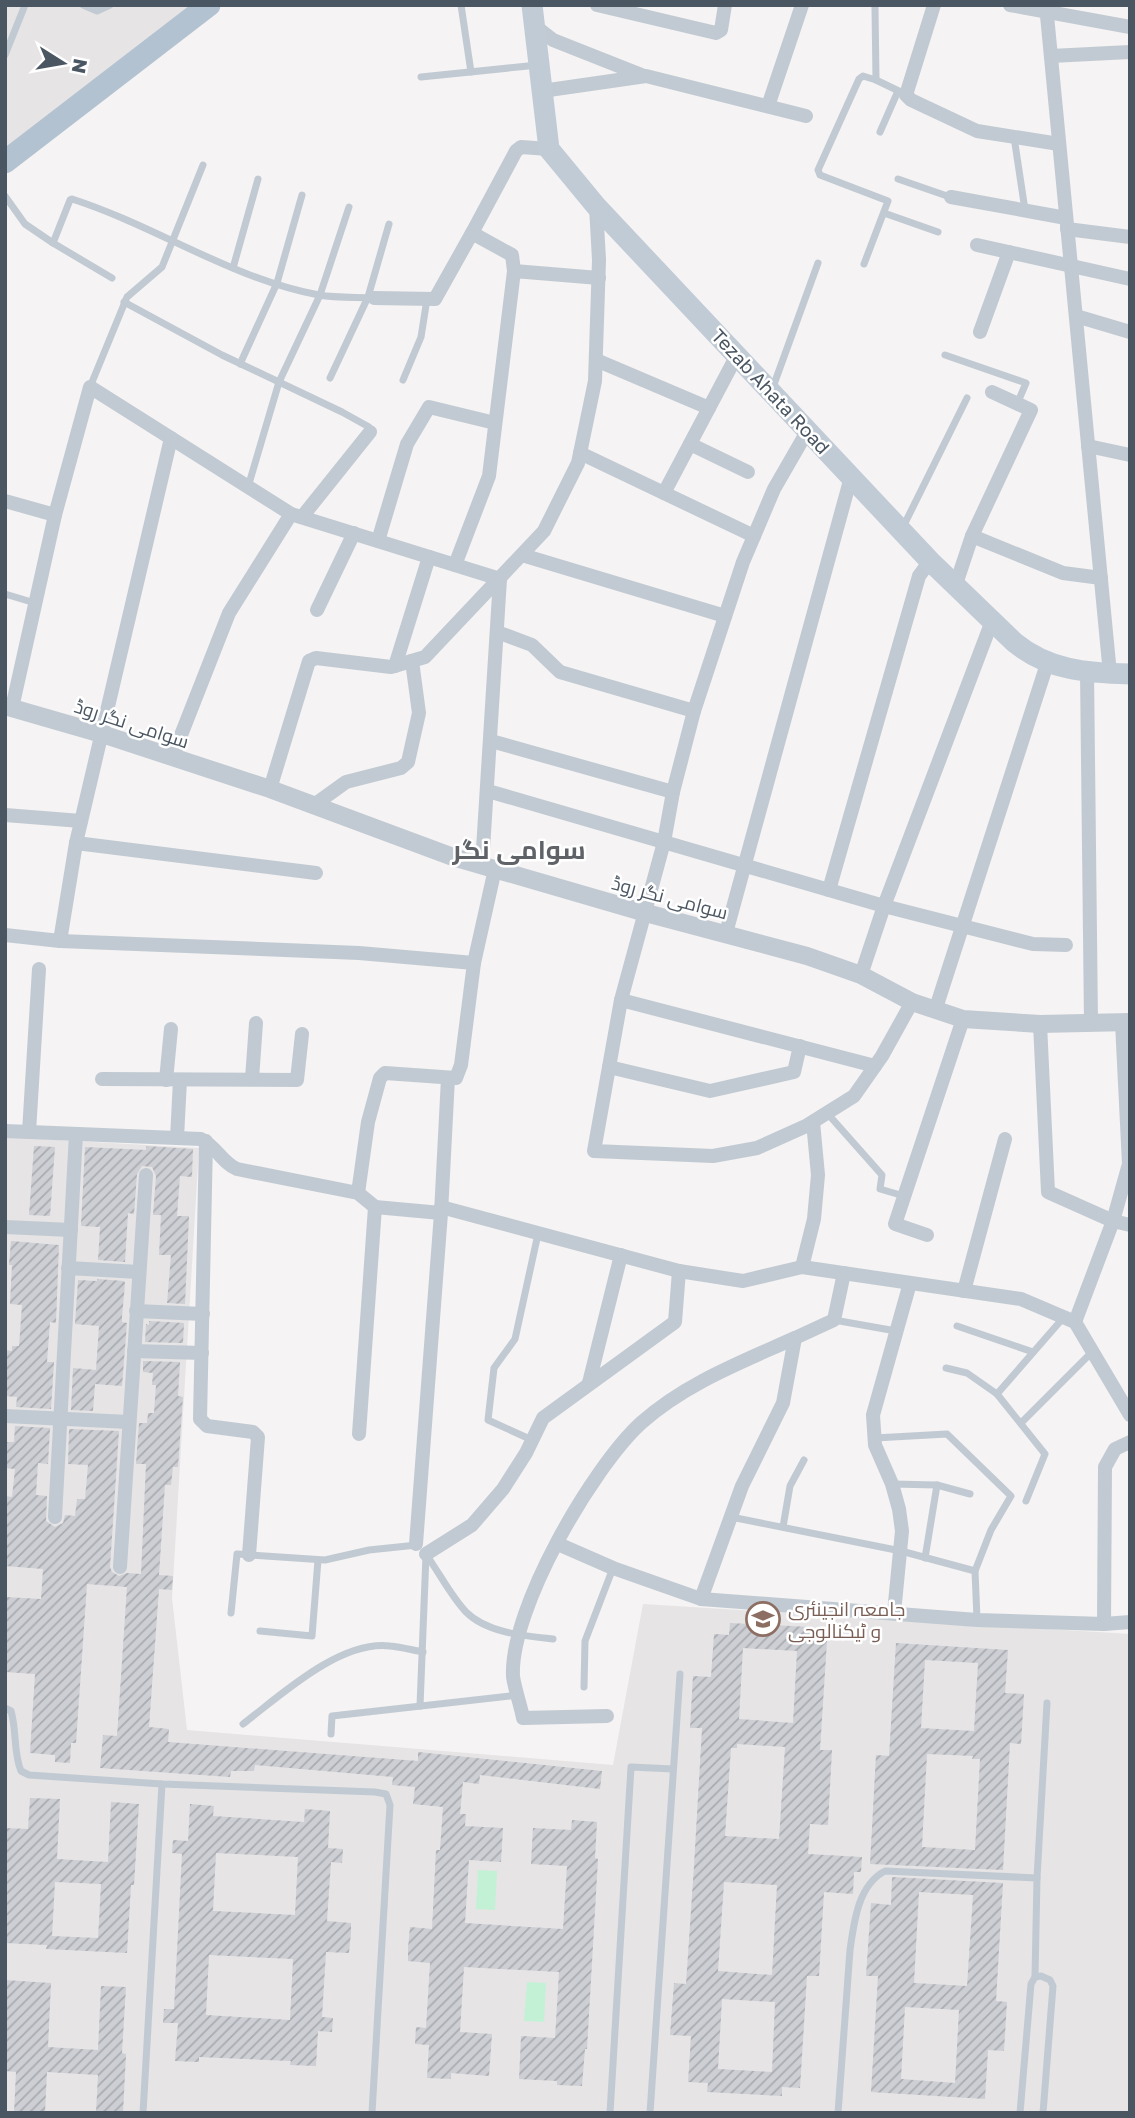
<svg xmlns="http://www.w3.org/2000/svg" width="1135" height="2118" font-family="'Golos Text',Cairo,sans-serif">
<defs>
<pattern id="building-hatch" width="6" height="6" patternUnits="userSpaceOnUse" patternTransform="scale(1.75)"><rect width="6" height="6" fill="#cdcfd5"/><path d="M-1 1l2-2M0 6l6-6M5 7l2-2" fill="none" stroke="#a8abb0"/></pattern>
</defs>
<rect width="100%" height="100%" fill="#f5f3f3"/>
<g fill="#e6e4e5">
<path d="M5,5H209L5,161Z"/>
<path d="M5,1137L199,1148L172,1598L187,1730L613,1765L643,1604L1130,1634V2113H5Z"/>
</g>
<g fill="#c3f1d5">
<path d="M478,1870L497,1871L495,1910L476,1909Z"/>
<path d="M527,1982L546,1983L544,2022L524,2021Z"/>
</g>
<g fill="url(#building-hatch)" fill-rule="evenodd">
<path d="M34,1146L55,1147L50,1216L29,1215Z"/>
<path d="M146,1146L193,1149L192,1177L180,1176L177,1216H189L185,1304L167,1303L171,1255H159L161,1215H153L156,1176L152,1167L142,1166L137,1174L134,1214L128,1213L125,1262L98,1260L100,1227L81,1226L85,1147L146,1150Z"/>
<path d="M11,1241L59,1245L56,1323L50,1322L47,1362H54L51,1409L16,1407L17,1397L5,1396V1350L12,1351V1346H19L22,1305L10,1304L12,1265H9Z"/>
<path d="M97,1279L124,1281L125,1283L122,1317V1322L127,1323L122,1386L95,1384L93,1411L71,1410L73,1368L96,1370L99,1326L75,1324L78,1280L97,1281Z"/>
<path d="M149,1321L184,1323L183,1343L145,1342L146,1324L149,1325Z"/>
<path d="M143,1361L180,1362L178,1396L183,1397L178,1467H173L171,1485H165L159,1575L173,1576L172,1590L159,1589L149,1727L169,1729L168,1742L418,1761V1752L602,1771L600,1789L480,1775L479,1784L463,1782L460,1814H466L465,1826L503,1828L501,1862L469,1860L465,1923L563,1929L567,1866L531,1864L533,1828L571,1830L572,1820L597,1822L595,1858L598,1859L587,2049H585L582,2086L557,2085V2081L519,2079L521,2036L555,2038L559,1972L464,1967L460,2032L492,2034L489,2076L451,2073V2079L427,2078L429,2045L415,2044L416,2027L426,2028L430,1963L408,1961V1948L410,1927L432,1929L436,1850H440L443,1807L413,1804L415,1787L392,1785L393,1777L255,1765L254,1771H231L230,1777L100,1768L103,1735L117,1736L127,1587L87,1584L76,1743H71L70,1763L55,1762V1755L30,1753L35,1674L5,1672V1597L41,1599L43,1569L5,1566V1496L12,1497L15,1469L5,1468V1442H14L15,1426L50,1428L48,1464L38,1463L36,1495L47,1496L46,1521L55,1527L63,1523L65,1515L75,1516L77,1499H85L88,1465L68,1464L69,1429L119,1431L110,1567L112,1572L119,1576L127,1573L141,1574L146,1464H136L139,1423H147L148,1413H154L156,1385H152L153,1373L143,1372Z"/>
<path d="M730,1623L810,1627L809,1640L827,1641L820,1750H832L828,1825L810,1824L808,1854L862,1857L861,1872H854L853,1894L824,1892L819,1976H807L800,2088L782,2087V2096L707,2092L708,2083L688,2082L691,2036L670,2035L674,1983L686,1984L694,1866L702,1728H690L693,1676L711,1677L714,1634L729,1635ZM743,1648L797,1651L793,1723L739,1719ZM737,1744L785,1747L779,1839L725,1836L731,1748H737ZM724,1882L777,1885L772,1975L718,1971ZM722,1999L775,2002L772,2072L718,2069Z"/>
<path d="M896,1643L1008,1650L1005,1693L1024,1694L1021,1744L1010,1743L1003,1870L870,1864L876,1755L889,1756ZM925,1660L978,1663L974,1731L921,1728ZM927,1754L973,1756L972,1759H980L975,1850L922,1847Z"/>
<path d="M30,1798L60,1799L57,1859L108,1862L111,1802L139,1804L134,1885H131L127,1953L46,1949L47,1945L5,1943V1828L28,1829ZM55,1882L101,1884L98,1938L52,1936Z"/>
<path d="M190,1804L214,1806L213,1816L304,1822L305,1809L330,1811L328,1848L343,1849L342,1863L331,1862L327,1921L351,1923V1932L349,1953L326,1952L322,2017L333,2018L332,2032L318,2031L316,2066L290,2065L291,2061L199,2057V2062L175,2061L178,2023H163L164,2009H174L182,1854L172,1853L173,1840L188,1841ZM216,1853L298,1857L295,1915L213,1911ZM209,1955L293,1959L290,2020L206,2015Z"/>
<path d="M892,1877L1003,1883L996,2001L1007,2002L1004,2051L988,2050L985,2099L871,2092L878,1976H866L871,1903L891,1905ZM919,1892L973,1895L967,1986L914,1983ZM905,2007L959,2010L955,2083L901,2079Z"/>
<path d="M5,1980L51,1983L48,2047L98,2050L101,1986L126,1987L122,2053L126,2054L123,2113H96L98,2075L47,2072L45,2113H14L16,2072L5,2071Z"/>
</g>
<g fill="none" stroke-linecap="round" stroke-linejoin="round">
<g stroke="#c1cad2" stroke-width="7">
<path d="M83,5L97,11L110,5"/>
<path d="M461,5L471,72"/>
<path d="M875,7L876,80L905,94"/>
<path d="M5,55L25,5"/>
<path d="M421,77L538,65"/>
<path d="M880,132L898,91"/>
<path d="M1014,137L1025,210"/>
<path d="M898,179L950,197"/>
<path d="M5,196L25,224L53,243L70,200L72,199C156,226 232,279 319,295C337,298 356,297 374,298"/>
<path d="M884,213L938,232"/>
<path d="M53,243L112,278"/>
<path d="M864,264L888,201L820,175L818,170L859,79L863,76L876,80"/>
<path d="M233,268L258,179"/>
<path d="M124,302L222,355L342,412L369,427L370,432"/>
<path d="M945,355L1026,383L1017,404"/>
<path d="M240,364L277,283L302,195"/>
<path d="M330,378L368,297L389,224"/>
<path d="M403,380L421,337L427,299"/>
<path d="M90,387L127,297L162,267L203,165"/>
<path d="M773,387L818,263"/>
<path d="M248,487L279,382L320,295L349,207"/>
<path d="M902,529L967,398"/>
<path d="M5,594L35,603"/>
<path d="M827,1113L882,1175L880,1189L904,1196"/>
<path d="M834,1320L896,1331"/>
<path d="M957,1326L1033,1352"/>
<path d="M946,1368L967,1373L997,1394L1045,1454L1026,1501"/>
<path d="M997,1394L1064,1317"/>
<path d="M1021,1423L1092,1352"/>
<path d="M875,1438L947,1434L1011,1496L991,1530L975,1571L977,1619"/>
<path d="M532,1440L488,1420L494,1368L515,1339L538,1234"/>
<path d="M892,1484L937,1485L970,1494"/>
<path d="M731,1517L901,1551L975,1571"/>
<path d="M783,1527L790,1486L804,1460"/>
<path d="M425,1553C439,1572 450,1595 466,1612C487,1633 525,1636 553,1639"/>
<path d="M925,1558L937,1485"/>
<path d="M231,1613L237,1554L325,1560L369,1550L417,1545"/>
<path d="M260,1631L312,1636L318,1560"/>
<path d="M584,1687L585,1641L613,1568"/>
<path d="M420,1706L426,1555"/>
<path d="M5,1708L11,1711C17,1731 13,1752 21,1771L29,1775L162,1784L375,1792L386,1794L390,1805L372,2113"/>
<path d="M243,1724C281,1695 340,1640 390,1646C401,1647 412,1650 423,1652"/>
<path d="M331,1734L332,1716L518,1695"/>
<path d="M1037,1878L1047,1703"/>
<path d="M143,2113L162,1784"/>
<path d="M610,2113L631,1767L673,1769"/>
<path d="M650,2113L680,1674"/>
<path d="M838,2113L850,1950C854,1922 858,1885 885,1871L1037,1878L1035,1977"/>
<path d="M1020,2113L1031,1984L1035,1977L1041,1976L1050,1980L1053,1986L1043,2113"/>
</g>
<g stroke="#c1cad2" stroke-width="14">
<path d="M597,5L716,33L721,30L725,5"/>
<path d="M934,5L906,95L911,100L977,131L1059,144"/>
<path d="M1010,5L1130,27"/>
<path d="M1046,5L1110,674"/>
<path d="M535,26L553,40L644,76"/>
<path d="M1051,56L1130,52"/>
<path d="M542,91L646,76L806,116"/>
<path d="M768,106L802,5"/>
<path d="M951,197L1066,218"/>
<path d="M1067,229L1130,237"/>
<path d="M977,245L1130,279"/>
<path d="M514,271L512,255L472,233L516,151L521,147L549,149"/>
<path d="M374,298L435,299L472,233"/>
<path d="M1076,316L1130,332"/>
<path d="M980,332L1009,252"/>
<path d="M596,360L709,408"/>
<path d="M808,430L774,489L743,562L694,711L673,792L664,842L621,1000L594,1151L713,1156L757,1148L806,1126L854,1096L882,1056L912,1002"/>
<path d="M690,444L748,472"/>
<path d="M1088,446L1130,455"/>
<path d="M580,453L754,536"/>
<path d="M664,493L737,355"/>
<path d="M5,501L55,515"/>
<path d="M302,517L370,432"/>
<path d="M972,536L1031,410L992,392"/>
<path d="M378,541L407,444L429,407L495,423"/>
<path d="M522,555L725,616"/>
<path d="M455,565L489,476L514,271L599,278"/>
<path d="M956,584L972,536L1063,573L1101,578"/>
<path d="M317,610L354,533"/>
<path d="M497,632L532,645L560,672L694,711"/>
<path d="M395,666L429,557"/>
<path d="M1087,671L1091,1023"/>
<path d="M12,708L55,515L90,387L291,514L500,579"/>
<path d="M491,741L673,792"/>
<path d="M172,758L229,613L291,514"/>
<path d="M270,789L309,661L316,658L391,667L425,657L544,531L578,463L595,381L599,260L596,206"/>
<path d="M488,791L884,906L1033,944L1066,945"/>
<path d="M314,805L346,782L401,768L408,762L419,713L412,661"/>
<path d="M5,815L81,821"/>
<path d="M76,843L316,873"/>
<path d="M482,865L500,579"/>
<path d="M829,890L919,576L930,561"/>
<path d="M726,933L851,477"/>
<path d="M5,935L60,941L359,953L474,963"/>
<path d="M60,941L76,843L171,438"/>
<path d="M861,975L884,906L992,621"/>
<path d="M621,1000L875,1066"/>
<path d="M935,1011L1047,664"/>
<path d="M1040,1024L1048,1192L1113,1221L1130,1225"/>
<path d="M609,1067L710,1091L794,1072L800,1046"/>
<path d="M102,1079L297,1080L302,1034"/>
<path d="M252,1079L256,1023"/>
<path d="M166,1080L171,1029"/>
<path d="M5,1131L201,1139C216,1146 222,1163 237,1169L358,1193L375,1207L359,1434"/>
<path d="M29,1132L39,969"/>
<path d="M177,1138L180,1080"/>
<path d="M206,1141L200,1419L207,1426L253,1432L258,1437L249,1555"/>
<path d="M358,1193L368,1122L380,1078L385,1073L456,1078L461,1065L474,963L495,869"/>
<path d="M375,1207L441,1213"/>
<path d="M441,1207L679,1271L743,1281L802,1267L1021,1299L1075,1322L1130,1415"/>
<path d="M5,1227L71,1230"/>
<path d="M927,1235L895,1224L963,1019"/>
<path d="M802,1267L814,1219L818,1175L813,1122"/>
<path d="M68,1268L139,1272"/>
<path d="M964,1291L1005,1139"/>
<path d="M136,1311L203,1314"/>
<path d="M1075,1322L1113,1221L1129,1164L1122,1023"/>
<path d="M134,1351L202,1353"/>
<path d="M589,1383L621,1255"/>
<path d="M5,1416L129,1422"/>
<path d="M55,1517L76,1134"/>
<path d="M416,1544L441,1213L448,1078"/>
<path d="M558,1544L613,1568L701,1599L977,1620L1104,1624L1130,1622"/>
<path d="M426,1554L472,1525L503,1489L526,1453L543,1418L675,1322L679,1271"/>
<path d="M120,1567L146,1175"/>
<path d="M701,1599L742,1486L783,1403L795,1338L834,1320L844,1273"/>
<path d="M894,1613L902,1531L899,1509L892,1484L875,1445L873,1415L910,1283"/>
<path d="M1104,1624L1105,1467L1115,1449L1130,1442"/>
<path d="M607,1716L523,1718C521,1706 514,1687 513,1676C510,1609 592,1468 641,1423C686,1383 742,1362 795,1338"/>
</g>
<path stroke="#c1cad2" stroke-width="18" d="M5,706L102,734L270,789L453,857L646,913L807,956L861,975L912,1002L963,1019L1040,1024L1130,1022"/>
<path stroke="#c1cbd6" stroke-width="21" d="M532,5L549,149L596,206L930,561L1014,642C1048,670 1086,673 1130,674"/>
<path stroke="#b3c2d1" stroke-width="23" d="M5,162L209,5"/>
</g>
<defs>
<g id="university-ring" transform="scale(1.75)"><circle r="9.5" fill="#fff" stroke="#8d6e63" stroke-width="1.5"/><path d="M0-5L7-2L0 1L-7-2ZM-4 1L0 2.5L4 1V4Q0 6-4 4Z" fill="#8d6e63"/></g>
</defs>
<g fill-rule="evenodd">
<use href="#university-ring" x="763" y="1619"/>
</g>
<g text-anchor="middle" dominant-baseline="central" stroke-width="5" stroke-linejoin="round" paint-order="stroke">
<g font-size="19" fill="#4a5661" stroke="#fff">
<text transform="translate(771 391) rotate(47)">Tezab Ahata Road</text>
<text transform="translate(132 723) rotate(18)">سوامی نگر روڈ</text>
<text transform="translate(670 897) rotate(15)">سوامی نگر روڈ</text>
</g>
<g font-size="19" fill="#785e54" stroke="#fff" text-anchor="start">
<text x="788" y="1608">جامعہ انجینئری<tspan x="788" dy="22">و ٹیکنالوجی</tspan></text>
</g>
<g font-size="26" font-weight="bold" fill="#5f6368" stroke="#fff">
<text x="519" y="849">سوامی نگر</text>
</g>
</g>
<rect width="1135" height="2118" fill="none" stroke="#4a5661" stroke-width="14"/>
<g transform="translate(63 63) rotate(101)" stroke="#ffffff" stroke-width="5" paint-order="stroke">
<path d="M0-5L12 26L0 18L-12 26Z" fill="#4a5661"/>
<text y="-10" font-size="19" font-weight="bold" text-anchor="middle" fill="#4a5661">N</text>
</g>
</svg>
